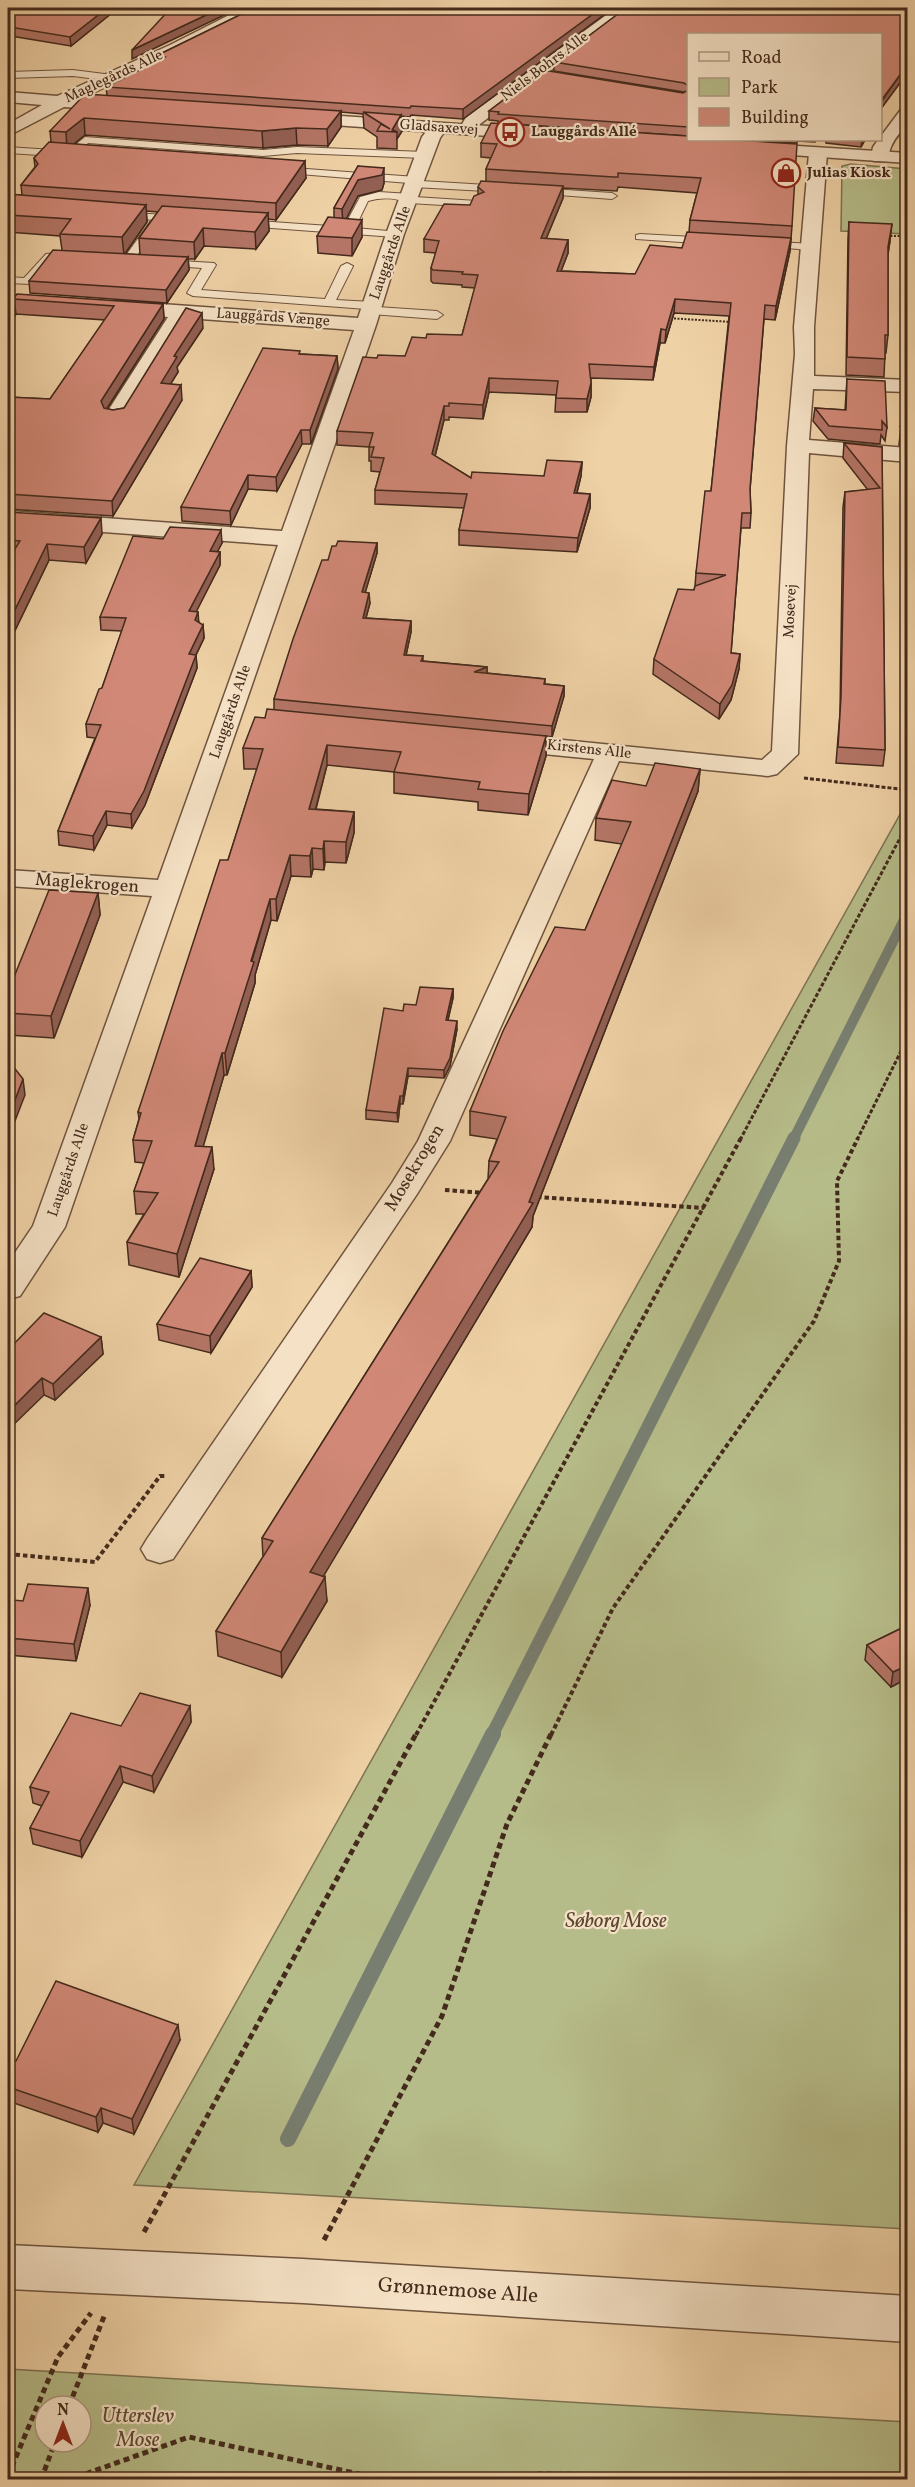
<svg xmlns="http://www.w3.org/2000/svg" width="915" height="2487" font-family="Vollkorn,serif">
<rect width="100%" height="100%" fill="#efd1a6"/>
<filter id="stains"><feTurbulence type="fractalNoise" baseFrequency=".00333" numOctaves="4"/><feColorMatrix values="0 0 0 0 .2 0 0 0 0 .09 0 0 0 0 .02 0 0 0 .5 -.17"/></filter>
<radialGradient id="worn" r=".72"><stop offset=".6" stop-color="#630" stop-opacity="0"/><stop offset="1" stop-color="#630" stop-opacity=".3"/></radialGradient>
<g fill="#b6bc89" stroke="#7d7352" stroke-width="1.5" fill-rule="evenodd">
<path d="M851,164L907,169V234L841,231L842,166Z"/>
<path d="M907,802V2229L134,2185Z"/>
<path d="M8,2369L907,2422V2479H8ZM45,2406H81V2442H45Z"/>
</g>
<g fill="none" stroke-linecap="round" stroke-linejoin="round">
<path stroke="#787f71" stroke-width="10" d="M793,1140L908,912"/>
<path stroke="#787f71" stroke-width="13" d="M492,1735L794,1138"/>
<path stroke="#787f71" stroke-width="16" d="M288,2139L493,1734"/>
<g stroke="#6f543e" stroke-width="2">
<g id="service">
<path d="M73,70L112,75L117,78L112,81L73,76L8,78V72Z"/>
<path d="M85,137L263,150L297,147L424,152L429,155L424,158L297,153L263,156L88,143L71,157L8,153V147L68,151Z"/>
<path d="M279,167L416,177L420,178L421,181L504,186L509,189L504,192L414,187L410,186L409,183L275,172L274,170Z"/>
<path d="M536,188L612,193L617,196L612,199L532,193V189Z"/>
<path d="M379,192L410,194L415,197L477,201L482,204L477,207L409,203C397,198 382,197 368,201L355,228L399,232V236L395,237L242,226L236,223L242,220L344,227L360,197Z"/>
<path d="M119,212L180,216L186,219L180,222L115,217L113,215Z"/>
<path d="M154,221L160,224L132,262H124V258L150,222Z"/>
<path d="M640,234L711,238L717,241L711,244L636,239V235Z"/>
<path d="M765,241L810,244L816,247L810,250L761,246V242Z"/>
<path d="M56,253L60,254V258L53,259L31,284L8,283V277L24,278L46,254Z"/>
<path d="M163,260L214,263L216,265L201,290L325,299L341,266L347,263L353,266L336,300L372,302L376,304L377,307L437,311L443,315L437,319L371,314L367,313L366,309L193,296L187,293L202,268L159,265L157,263Z"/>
</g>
</g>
<g stroke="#6f543e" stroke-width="3">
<g id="minor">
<path d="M243,8H262L260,11L182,51L67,105H55L52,101L55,97L170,45Z"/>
<path d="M616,8H633L480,124L474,134H462L459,130L466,117Z"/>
<path d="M908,107C908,133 900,127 891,147C889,152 889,156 886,161H874L871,157L873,147L902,108Z"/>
<path d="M438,123L444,124L447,128L440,138L404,234L376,325L65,1227L20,1296L8,1299V1263L33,1226L152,896L8,886V870L158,880L278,545L8,525V511L282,531L354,330L187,318L126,417L123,422L115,423L107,422L104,417L168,317L119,313L112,311L109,307L112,303L119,301L358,318L386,234L422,137L432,124Z"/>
<path d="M818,148L824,149L827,153L814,327V376L908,380V392L813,389L809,440L908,448V462L809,453L798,754L777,774L768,776L619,761L450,1141L417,1194L173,1559L160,1563L147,1559L141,1549L147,1539L392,1183L418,1141L594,759L502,750L493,748L489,742L493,736L502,734L762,760L772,751L787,446L795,354L794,327L809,153L812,149Z"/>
</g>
</g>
<g stroke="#6f543e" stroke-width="3">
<g id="tertiary">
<path d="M8,92L119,101L125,102L128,106L125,110L119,111L64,107L8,136V124L42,105L8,102Z"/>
<path d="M297,113L532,129L538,130L541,134L538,138L532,139L291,122L288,118L291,114Z"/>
<path d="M752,143L908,153V163L746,152L743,148L746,144Z"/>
<path d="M8,2245L303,2259L908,2296V2342L303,2303L8,2289Z"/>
</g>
</g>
<g stroke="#442a1c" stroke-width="2" stroke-dasharray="2 1.5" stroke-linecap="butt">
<path d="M887,236H908"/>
<path d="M667,318L732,322"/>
</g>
<g stroke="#442a1c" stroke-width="3" stroke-dasharray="4 2" stroke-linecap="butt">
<path d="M804,778L908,790"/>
<path d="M740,1140L908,823"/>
<path d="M857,1140L908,1037"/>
</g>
<g stroke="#442a1c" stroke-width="4" stroke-dasharray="4.5 3" stroke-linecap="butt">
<path d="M445,1190L485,1193"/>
<path d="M537,1197L704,1208"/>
<path d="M8,1554L95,1562L160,1476H165"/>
<path d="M416,1735L741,1138"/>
<path d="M551,1735L613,1608L814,1321L839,1261L837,1181L858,1138"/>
</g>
<g stroke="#442a1c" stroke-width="5" stroke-dasharray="6 4" stroke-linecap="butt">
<path d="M144,2232L416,1734"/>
<path d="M324,2240L442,2016L507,1824L551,1734"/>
<path d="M69,2406L105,2314"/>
<path d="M8,2476L58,2357L91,2313"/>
<path d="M41,2480L55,2442"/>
<path d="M78,2480L88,2473L189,2437L387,2480"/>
<path d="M457,2480L540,2474L846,2477L874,2480"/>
</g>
<use href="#service" fill="#f5e1c5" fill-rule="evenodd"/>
<use href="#minor" fill="#f5e1c5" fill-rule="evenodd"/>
<use href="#tertiary" fill="#f5e1c5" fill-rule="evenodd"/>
</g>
<g fill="#b47566" stroke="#442a1c" stroke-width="1.5" fill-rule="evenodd">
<path d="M8,8H118L71,46L11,36Z"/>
<path d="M254,8H613L463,119L411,115L410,117L401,116L402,131L397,139V149L377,148V137L364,128L363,114L341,112V127L328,146L297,145L263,148L85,135L74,144L306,178L276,220L268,219L269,231L256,249L204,246L195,259H188L189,270L167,303L30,293L29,281L62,250L60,236L8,232V194L22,195L21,185L35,167L34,158L51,142L50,131L107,95L106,87L159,60L158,55ZM146,211L158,212L139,238L140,255L125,254L147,222Z"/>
<path d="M626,8H908V72L880,110V34H688V136L498,123V121L489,120V111L543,70L683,93L684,92L554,71V62Z"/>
<path d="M688,136L792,226L790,251L775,320L764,319L750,490L751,513L750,528H741L731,653L740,654L739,669L731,700L719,719L653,674L654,659L694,590L695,586L696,573L711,491L729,316L674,313L665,343H660L653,380L591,378V397L587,412H555L556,395L489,392L483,419L449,417V420H444L435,456L471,478L544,476L582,462L581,476L577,493L590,494V508L577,552L459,545V530L464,508L375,504V490L380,472L371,471V461H369V447L337,445V431L377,358L405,356L426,338L462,335L475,288L462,287V285L433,283L431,281V268L436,253L424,252V239L470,205L478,195V187L486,181V169L491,158L481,157V143ZM618,187L697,193L690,220L689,232L682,248L635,274L561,271L568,253V240L546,239L563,198V188L617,191Z"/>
<path d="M742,140H816L815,142L797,141V143Z"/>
<path d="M826,140H865L861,147L826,143Z"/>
<path d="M358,166L384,183L382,190L358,196L346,219L362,237L352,256L318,253L317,236L334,218V208Z"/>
<path d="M849,222L890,241L888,255V335L886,353H885L884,377L846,375L848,238Z"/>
<path d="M8,299L163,304L164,319L107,409L113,410L124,408L203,328L177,367L178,372L170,384L182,400L113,516L8,509V397L50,399L105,320L16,314L8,326Z"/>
<path d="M300,354L337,356L338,369L311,444H302L277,491L248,489L231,525L182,521L181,507Z"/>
<path d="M847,379L887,427L885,441L881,435L880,444L828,439L813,421L815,408L845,410Z"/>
<path d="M908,423V467L905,464L907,446L899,445L901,426Z"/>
<path d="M844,443L882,447L885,750L883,766L836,763L840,713L843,507L845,492L868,490L843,458Z"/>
<path d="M8,512L102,534L86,563L49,560L8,645V560L10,556H8Z"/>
<path d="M222,543L217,552H220V565L196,611L199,623L203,625L204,638L196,655L197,668L145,805L132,828L107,825L94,850L59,845L58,831L95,738L87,737L86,724L102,688L122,631L101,630L100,617Z"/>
<path d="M377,543V553L365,593L370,603L366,618L411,621V632L406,655L423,656V661L487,667V673L545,679V684L564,686V696L552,737L546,736V756L528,815L478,810V802L394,793V772L327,765L316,809L354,812V833L346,863L325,862L324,870L313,869L311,877L291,876L277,921L271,920L255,975V983L227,1075H224L203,1146L214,1169L179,1277L129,1265L127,1242L144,1214H136L134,1191L144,1163L135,1162L133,1140L139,1119L138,1112L228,860L257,769H244L243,748L265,718L274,709V699L328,560Z"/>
<path d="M700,769L698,791L533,1216L532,1227L323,1576L327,1601L282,1677L218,1656L216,1631L263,1557L262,1538L488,1179L489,1161L497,1139L470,1135V1111L585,930L622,844L595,840L596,818L646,786Z"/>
<path d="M98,893L100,915L54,1038L8,1035V992Z"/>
<path d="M453,989V998L448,1020L457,1029L450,1066L444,1078L408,1076L403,1104H400L398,1122L366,1119V1110L403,1011Z"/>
<path d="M251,1271L252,1287L211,1353L159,1340L157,1324Z"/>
<path d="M101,1337L103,1354L55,1400L44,1395L8,1350Z"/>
<path d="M90,1605L76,1661L8,1655V1617Z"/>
<path d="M908,1625V1678L891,1687L865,1660L867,1645Z"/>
<path d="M190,1706L191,1722L154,1792L123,1782L82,1857L33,1844L30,1828L42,1806L33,1803L30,1787L121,1726Z"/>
<path d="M180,2040L134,2134L103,2123L98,2132L8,2101V2059L16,2061Z"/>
</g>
<g fill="#925f53" stroke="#442a1c" stroke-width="1.5">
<path d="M107,8H118L71,46L70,37Z"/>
<path d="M221,8H239L132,59V50Z"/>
<path d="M601,8H613L463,119V109Z"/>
<path d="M10,27L11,36L8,41V31Z"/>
<path d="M908,64V72L880,110L881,102Z"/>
<path d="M341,111V127L328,146L327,129Z"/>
<path d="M401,115L402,131L397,139V132L392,130Z"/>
<path d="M84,118L85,135L67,149L66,132Z"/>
<path d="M296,128L297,145L263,148L262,131Z"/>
<path d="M862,140H865L861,147Z"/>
<path d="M305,161L306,178L276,220V203Z"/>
<path d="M384,168V183L382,190L358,196L343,225L342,209L358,180Z"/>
<path d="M563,186V198L541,251V238Z"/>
<path d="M146,205L147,222L124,255L122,237Z"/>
<path d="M268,213L269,231L256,249L255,232Z"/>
<path d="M362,220V237L352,256V238Z"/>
<path d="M892,224L890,241L886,264L888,247Z"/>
<path d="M203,228L204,246L195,259L194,242Z"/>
<path d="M791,238L790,251L775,320L776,306Z"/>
<path d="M568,240V253L556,284L557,271Z"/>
<path d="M188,257L189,270L167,303L166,290Z"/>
<path d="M14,299L16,314L8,326V309Z"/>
<path d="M675,299L674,313L665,343L666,330Z"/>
<path d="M163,304L164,319L102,416L101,401Z"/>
<path d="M202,313L203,328L177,367L178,372L162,398L161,383L174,356Z"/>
<path d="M661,329L660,343L653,380L654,367Z"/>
<path d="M337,356L338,369L311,444L310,430Z"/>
<path d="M489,378V392L483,419V405Z"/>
<path d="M591,383V397L587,412V399Z"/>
<path d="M181,385L182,400L113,516L112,501Z"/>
<path d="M444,406V420L432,468V454Z"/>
<path d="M301,430L302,444L277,491L276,477Z"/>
<path d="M582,462L581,476L573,508L574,493Z"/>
<path d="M248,475V489L231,525L230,511Z"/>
<path d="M590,494V508L577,552L578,538Z"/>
<path d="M101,518L102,534L86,563L84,547Z"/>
<path d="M221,530L222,543L211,564L210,551Z"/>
<path d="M377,543V553L362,603V592Z"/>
<path d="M47,544L49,560L8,645V624Z"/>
<path d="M220,552V565L190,624L189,611Z"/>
<path d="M369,593L370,603L363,628V618Z"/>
<path d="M198,612L199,625L195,620Z"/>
<path d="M411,621V632L404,665V655Z"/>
<path d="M203,625L204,638L196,655L197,668L145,805L132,828L131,814L189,654Z"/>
<path d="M740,654L739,669L731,700L719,719L720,704Z"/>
<path d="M487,667V678L474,672Z"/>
<path d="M564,686V696L552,737V726Z"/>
<path d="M546,736V756L528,815L529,794Z"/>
<path d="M327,745V765L310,830L309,809Z"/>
<path d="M700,769L698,791L533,1216L532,1227L311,1597L310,1572L529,1202Z"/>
<path d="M106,811L107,825L94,850L93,836Z"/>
<path d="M354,812V833L346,863V842Z"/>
<path d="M324,841L325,862L324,870L323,849Z"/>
<path d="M312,848L313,869L311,877L310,856Z"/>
<path d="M290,855L291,876L277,921L276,899Z"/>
<path d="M98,893L100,915L54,1038L51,1016Z"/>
<path d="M270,899L271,920L255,975V983L227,1075L225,1053Z"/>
<path d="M453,989V998L446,1028V1020Z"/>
<path d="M457,1021V1029L450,1066L444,1078V1070Z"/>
<path d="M222,1053L224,1075L197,1168L195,1146Z"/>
<path d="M408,1068V1076L403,1104V1096Z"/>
<path d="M23,1079L25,1095L8,1139V1118Z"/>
<path d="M400,1096V1104L398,1122L397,1113Z"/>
<path d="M212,1147L214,1169L179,1277L177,1254Z"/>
<path d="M251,1271L252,1287L211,1353L210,1336Z"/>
<path d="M101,1337L103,1354L55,1400L53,1384Z"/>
<path d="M42,1378L44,1395L8,1430V1412Z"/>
<path d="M325,1577L327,1601L282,1677L281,1652Z"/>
<path d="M88,1588L90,1605L76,1661L74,1644Z"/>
<path d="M908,1665V1678L891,1687L893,1672Z"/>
<path d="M190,1706L191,1722L154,1792L152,1776Z"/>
<path d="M120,1766L123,1782L82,1857L80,1841Z"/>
<path d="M178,2025L180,2040L134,2134L132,2119Z"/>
<path d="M101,2108L103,2123L98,2132L96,2117Z"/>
</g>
<g fill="#d18877" stroke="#442a1c" stroke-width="1.5">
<path d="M8,8H107L70,37L10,27L8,31Z"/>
<path d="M171,8H221L132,50Z"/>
<path d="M254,8H601L463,109L411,106L410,108L106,87L165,57L158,55Z"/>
<path d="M626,8H908V64L880,102V34H688V86L684,83L554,62Z"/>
<path d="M543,70L683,93L688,90V127L498,114L499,112L489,111Z"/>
<path d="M85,94L341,111L327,129L296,128L262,131L84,118L66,132L50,131Z"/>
<path d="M363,112L401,115L392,130L397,132L377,131L381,124L390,129Z"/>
<path d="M491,123L688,136V140H735L797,144L792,226L690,220L701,178L618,173V177H614L486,169L497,144L481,143Z"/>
<path d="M49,142L305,161L276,203L21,185L38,164L34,158Z"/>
<path d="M358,166L384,168L382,175L358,180L342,209L334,208Z"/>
<path d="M481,181L563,186L541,238L568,240L557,271L635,274L650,245L682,248L687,232L791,238L776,306L765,305L750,489L751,513H742L731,653L740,654L732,685L720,704L654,659L678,589L694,590L695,586L726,575L696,573L705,491H711L731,303L675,299L666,330L661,329L654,367L589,364L591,383L587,399L556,398L558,381L489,378L483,405L449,403V406H444L432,454L471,478L472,472L544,476L547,460L582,462L574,493L590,494L578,538L459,530L467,494L375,490L384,458L371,457L374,447H369L373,433L337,431L363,357L377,358L378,355L405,356L412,337L426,338L427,334L462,335L478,275L462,274L463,272L433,270L431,268L439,241L424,239L444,204L470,205L474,196L484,192L478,187Z"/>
<path d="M8,194L146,205L122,237L60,234L71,219L8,215Z"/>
<path d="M162,206L268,213L255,232L203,228L194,242L139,238Z"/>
<path d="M328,217L362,220L352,238L317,236Z"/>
<path d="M849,222L892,224L888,247V335H885V359L847,357Z"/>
<path d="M53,250L188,257L166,290L29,281Z"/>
<path d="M17,294L163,304L101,401L104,408L113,410L124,408L186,308L202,313L174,356L177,357L161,383L181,385L112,501L8,494V397L50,399L114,306L14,299L8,309V299H13Z"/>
<path d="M263,348L300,351L299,354L337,356L310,430H301L276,477L248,475L230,511L181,507Z"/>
<path d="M847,379L885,381L887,427L882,421V430L829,426L815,408L846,410Z"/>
<path d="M908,423V427L901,426Z"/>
<path d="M844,443L882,447L885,750L838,747L841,697L845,492L880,488Z"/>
<path d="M8,512L101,518L84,547L47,544L8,624V560L20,541L8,540Z"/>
<path d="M170,527L221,530L210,551L220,552L189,611L198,612L195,620L203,625L189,654L196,655L144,791L131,814L106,811L93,836L58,831L101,725L86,724L99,689L102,688L126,618L100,617L133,536L163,539Z"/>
<path d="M338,541L377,543L362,592L369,593L363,618L411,621L404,655L423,656L421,661L487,667L474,672L545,679L544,684L564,686L552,726L274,699L293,639L322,560H328L332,546H336Z"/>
<path d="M267,709L546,736L529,794L478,789L480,782L394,772L401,752L327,745L309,809L354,812L346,842L324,841L323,849L312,848L310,856L290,855L276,899H270L251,961L254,962L225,1053H222L195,1146L212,1147L177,1254L127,1242L158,1193L134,1191L152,1141L133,1140L141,1113L138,1112L220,860H228L263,749L243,748L255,717L265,718Z"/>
<path d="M655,763L700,769L529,1202L533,1203L310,1572L325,1577L281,1652L216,1631L273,1541L262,1538L499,1162L489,1161L506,1117L470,1111L503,1031L555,927L585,930L631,822L596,818L612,780L646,786Z"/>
<path d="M49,890L98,893L51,1016L8,1013V992Z"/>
<path d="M420,987L453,989L446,1020L457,1021L450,1058L444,1070L408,1068L403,1096H400L397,1113L366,1110L384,1008L403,1011L404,1004L416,1005Z"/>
<path d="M8,1060L23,1079L8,1118Z"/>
<path d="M200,1258L251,1271L210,1336L157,1324Z"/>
<path d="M44,1313L101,1337L53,1384L42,1378L8,1412V1350Z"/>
<path d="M28,1584L88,1588L74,1644L8,1638V1617L13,1600L23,1601Z"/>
<path d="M908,1625V1665L893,1672L867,1645Z"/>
<path d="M140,1693L190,1706L152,1776L120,1766L80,1841L30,1828L49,1792L30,1787L71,1713L121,1726Z"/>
<path d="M56,1981L178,2025L132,2119L101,2108L96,2117L8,2087V2059L16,2061Z"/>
</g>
<defs>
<g id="bus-ring" transform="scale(1.5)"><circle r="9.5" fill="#f5e1c5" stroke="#8f2418" stroke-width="1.5"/><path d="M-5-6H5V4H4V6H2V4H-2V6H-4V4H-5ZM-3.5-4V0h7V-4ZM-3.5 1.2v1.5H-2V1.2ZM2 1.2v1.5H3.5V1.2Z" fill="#8f2418"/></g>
<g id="shop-ring" transform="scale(1.5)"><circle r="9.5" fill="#f5e1c5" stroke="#8f2418" stroke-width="1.5"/><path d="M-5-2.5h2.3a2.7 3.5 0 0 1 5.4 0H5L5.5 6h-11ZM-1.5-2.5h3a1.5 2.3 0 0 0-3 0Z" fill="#8f2418"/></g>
</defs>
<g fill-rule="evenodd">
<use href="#bus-ring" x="510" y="132"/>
<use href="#shop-ring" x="786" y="173"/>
</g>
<g text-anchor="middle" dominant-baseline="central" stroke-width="4.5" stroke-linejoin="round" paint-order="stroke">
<g font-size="15" fill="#442a1c" stroke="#f5e1c5">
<text transform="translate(545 67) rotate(-37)">Niels Bohrs Alle</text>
<text transform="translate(114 77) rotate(-25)">Maglegårds Alle</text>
<text transform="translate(439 128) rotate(4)">Gladsaxevej</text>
<text transform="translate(391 253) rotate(-71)">Lauggårds Alle</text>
<text transform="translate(273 318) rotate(4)">Lauggårds Vænge</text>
<text transform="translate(791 611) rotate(-87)">Mosevej</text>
<text transform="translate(231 712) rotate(-71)">Lauggårds Alle</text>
<text transform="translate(589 750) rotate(6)">Kirstens Alle</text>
<text transform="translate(69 1170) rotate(-71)">Lauggårds Alle</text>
</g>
<g font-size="15" font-weight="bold" fill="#442a1c" stroke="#f5e1c5" text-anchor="start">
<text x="531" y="132">Lauggårds Allé</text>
<text x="807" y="173">Julias Kiosk</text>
</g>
<g font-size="18" fill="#442a1c" stroke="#f5e1c5">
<text transform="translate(87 884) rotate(4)">Maglekrogen</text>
<text transform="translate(415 1168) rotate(-59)">Mosekrogen</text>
</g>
<g font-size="21" font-style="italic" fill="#5b4732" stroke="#f5e1c5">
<text x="616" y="1921">Søborg Mose</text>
<text x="138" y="2416">Utterslev<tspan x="138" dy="24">Mose</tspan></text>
</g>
<g font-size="21" fill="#442a1c" stroke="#f5e1c5">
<text transform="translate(458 2291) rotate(4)">Grønnemose Alle</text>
</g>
</g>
<rect width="915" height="2487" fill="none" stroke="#efd1a6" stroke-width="30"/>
<rect x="9" y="9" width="897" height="2469" fill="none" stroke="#442a1c" stroke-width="3"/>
<rect x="15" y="15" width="885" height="2457" fill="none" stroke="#442a1c" stroke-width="1.5"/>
<rect x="687" y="33" width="195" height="108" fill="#f5e1c5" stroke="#ae9881" stroke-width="1.5"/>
<rect x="699" y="52" width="30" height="9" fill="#f5e1c5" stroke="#ae9881" stroke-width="1.5"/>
<text x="741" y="63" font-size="18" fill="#442a1c">Road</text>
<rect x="699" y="78" width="30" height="18" fill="#b6bc89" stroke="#ae9881" stroke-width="1.5"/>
<text x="741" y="93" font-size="18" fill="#442a1c">Park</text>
<rect x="699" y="108" width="30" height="18" fill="#d18877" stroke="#ae9881" stroke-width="1.5"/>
<text x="741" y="123" font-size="18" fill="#442a1c">Building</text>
<g transform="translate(63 2424)"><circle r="28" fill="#f5e1c5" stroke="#ae9881" stroke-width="1.5"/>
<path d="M0-4.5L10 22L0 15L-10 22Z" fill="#8f2418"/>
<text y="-9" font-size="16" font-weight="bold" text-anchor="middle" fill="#442a1c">N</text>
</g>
<rect width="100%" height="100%" filter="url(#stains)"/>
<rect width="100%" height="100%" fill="url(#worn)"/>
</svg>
